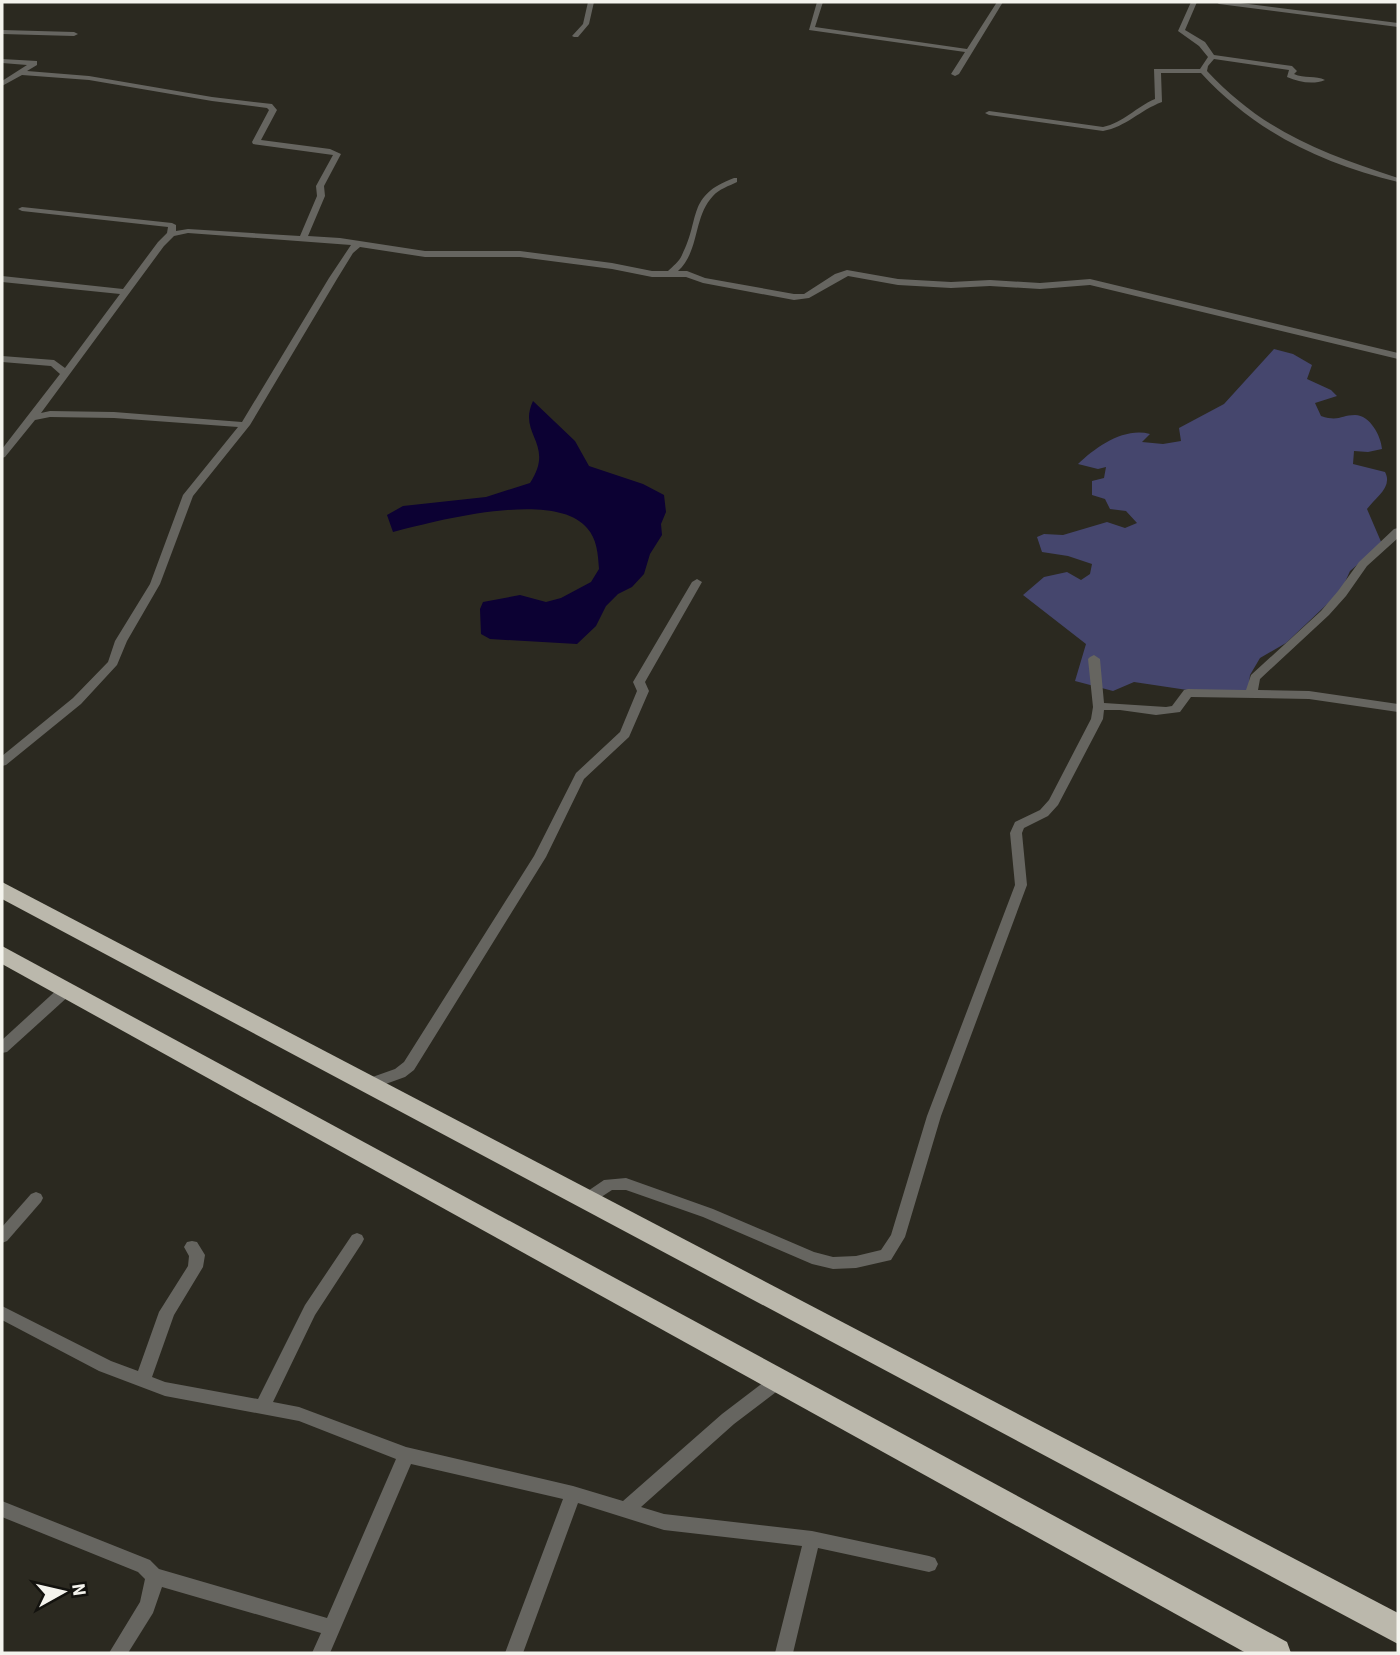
<svg xmlns="http://www.w3.org/2000/svg" width="1400" height="1655" font-family="'Source Sans 3',sans-serif">
<rect width="100%" height="100%" fill="#2b2920"/>
<path fill="#45466d" d="M1274,349L1293,354L1312,365L1307,379L1331,390L1337,396L1315,403L1321,416C1339,422 1341,415 1355,415C1370,415 1381,436 1382,449L1368,452L1354,451L1353,464L1385,472C1393,487 1376,497 1367,509L1382,544L1350,571L1341,591L1286,643L1260,658L1250,675L1248,691H1194L1134,682L1113,691L1075,681L1086,644L1023,595L1044,577L1067,572L1081,580L1090,574L1092,564L1068,556L1042,552L1037,537L1044,534L1063,535L1107,522L1125,528L1137,523L1126,511L1110,509L1105,499L1092,495V481L1104,478L1106,467L1098,469L1078,464C1096,447 1124,427 1150,434L1142,442L1163,444L1181,441L1179,428L1224,404Z"/>
<path fill="#0c0133" d="M533,401L575,441L589,466L643,484L664,495L666,512L661,524L662,535L650,554L644,574L632,587L618,594L606,606L596,626L577,644L490,639L481,634L480,609L483,602L520,595L546,602L561,598L591,582L599,569C598,554 597,539 587,528C555,489 436,521 393,532L387,515L403,506L486,497L530,483C556,443 517,435 533,401Z"/>
<g fill="none" stroke-linecap="round" stroke-linejoin="round">
<g fill="#666560" fill-rule="evenodd">
<path d="M588,2H594L589,24L578,37H574L572,36L583,24Z"/>
<path d="M817,2H823L815,27L967,49L997,2H1003L959,74L955,76L951,74L965,52L809,30Z"/>
<path d="M1191,2H1197L1185,30L1205,42L1214,55L1292,66L1297,71L1294,74C1304,79 1316,75 1325,80C1313,85 1299,82 1287,77L1289,70L1214,59L1208,66L1207,71C1263,131 1321,153 1398,178V182C1321,163 1255,132 1201,73H1161L1162,102C1140,110 1126,127 1103,131L989,115L985,113L989,111L1103,127C1123,123 1136,107 1155,99L1154,69H1200L1208,57L1199,46L1178,31Z"/>
<path d="M1216,2H1233L1398,23V27L1219,4Z"/>
<path d="M2,30L74,32L78,34L74,36L2,34Z"/>
<path d="M2,59L37,61V65L27,71L89,76L212,97L272,104L277,110L261,140L330,149L341,154L324,186L325,196L308,236L340,238L425,251H520L612,263L652,271H668C673,266 679,262 682,255C701,218 686,196 734,178H737V182C729,186 719,189 713,196C693,217 700,251 678,271H687L705,278L794,294H804L835,274L847,270L898,279L951,282L990,280L1040,283L1090,279L1398,353V359L1090,285L1040,289L990,286L951,288L898,285L848,276L809,298L794,300L703,283L686,277H652L612,269L520,257H425L360,247L353,253L337,279L250,425L193,496L160,584L127,641L117,665L81,704L6,765L2,766V756L73,698L108,662L115,641L150,584L183,495L238,427L114,418L50,417L35,420L5,457L2,458V449L60,374L51,366L2,362V356L54,360L65,368L120,294L2,282V276L123,289L158,242L167,233L168,227L22,211L18,209L22,207L172,223L176,225V231L188,229L300,236L317,196L316,186L333,155L253,144L252,142L269,110L267,108L212,101L89,80L22,75L2,86V81L27,65L2,63ZM188,233L351,245L329,278L242,422L114,412L50,411L41,413L164,246L174,236Z"/>
<path d="M1398,528V538L1367,566L1346,596L1329,615L1260,679L1258,690L1309,691L1398,704V712L1309,699L1191,697L1180,712L1156,715L1120,710H1104L1103,719L1058,805L1048,816L1024,828L1022,833L1027,885L941,1116L905,1237L891,1260L856,1268L833,1269L812,1264L703,1217L626,1190H612L592,1203L587,1205L582,1203L580,1199L582,1195L604,1180L626,1178L713,1209L814,1252L833,1257L856,1256L881,1250L891,1235L927,1116L1015,885L1010,833L1015,822L1040,810L1049,800L1091,719L1093,707L1088,659L1090,657L1094,655L1100,659L1104,703L1166,707L1172,706L1184,690L1188,689L1246,690L1251,675L1321,611L1338,591L1359,562L1394,529Z"/>
<path d="M697,579L702,582L645,682L649,691L629,737L584,779L546,857L414,1070L405,1077L369,1090L364,1088L362,1084L364,1080L395,1069L404,1062L534,856L576,773L620,732L637,691L633,682L692,582Z"/>
<path d="M66,985L71,986L73,990L71,994L7,1052L2,1053V1040L61,986Z"/>
<path d="M36,1192L41,1194L43,1198L41,1202L7,1241L2,1243V1227L31,1194Z"/>
<path d="M357,1233L362,1235L364,1239L362,1243L315,1315L273,1402L299,1407L406,1447L573,1486L623,1501L722,1414L772,1376L778,1374L784,1376L786,1381L784,1386L734,1424L641,1507L664,1514L812,1531L929,1556L935,1558L938,1564L935,1570L929,1572L818,1548L793,1653H775L802,1546L664,1530L578,1503L523,1653H505L563,1499L411,1464L330,1653H312L321,1633L162,1587L153,1613L128,1653H109L140,1602L145,1579L138,1572L2,1517V1501L150,1560L159,1569L327,1618L396,1459L299,1421L165,1396L99,1371L2,1320V1306L111,1361L138,1371L159,1312L188,1266L189,1256L184,1247L187,1242L192,1241L197,1242L205,1255L203,1267L174,1315L152,1377L165,1382L258,1399L305,1305L352,1235Z"/>
</g>
<g fill="#bbb8ac" fill-rule="evenodd">
<path d="M2,882L1398,1613V1644L2,899Z"/>
<path d="M2,946L1287,1642L1291,1653H1246L2,964Z"/>
</g>
</g>
<rect width="1400" height="1655" fill="none" stroke="#f4f3ed" stroke-width="7"/>
<g transform="translate(63 1592) rotate(82)" stroke="#13120e" stroke-width="5" paint-order="stroke">
<path d="M0-5L12 26L0 18L-12 26Z" fill="#f4f3ed"/>
<text y="-10" font-size="19" font-weight="bold" text-anchor="middle" fill="#f4f3ed">N</text>
</g>
</svg>
